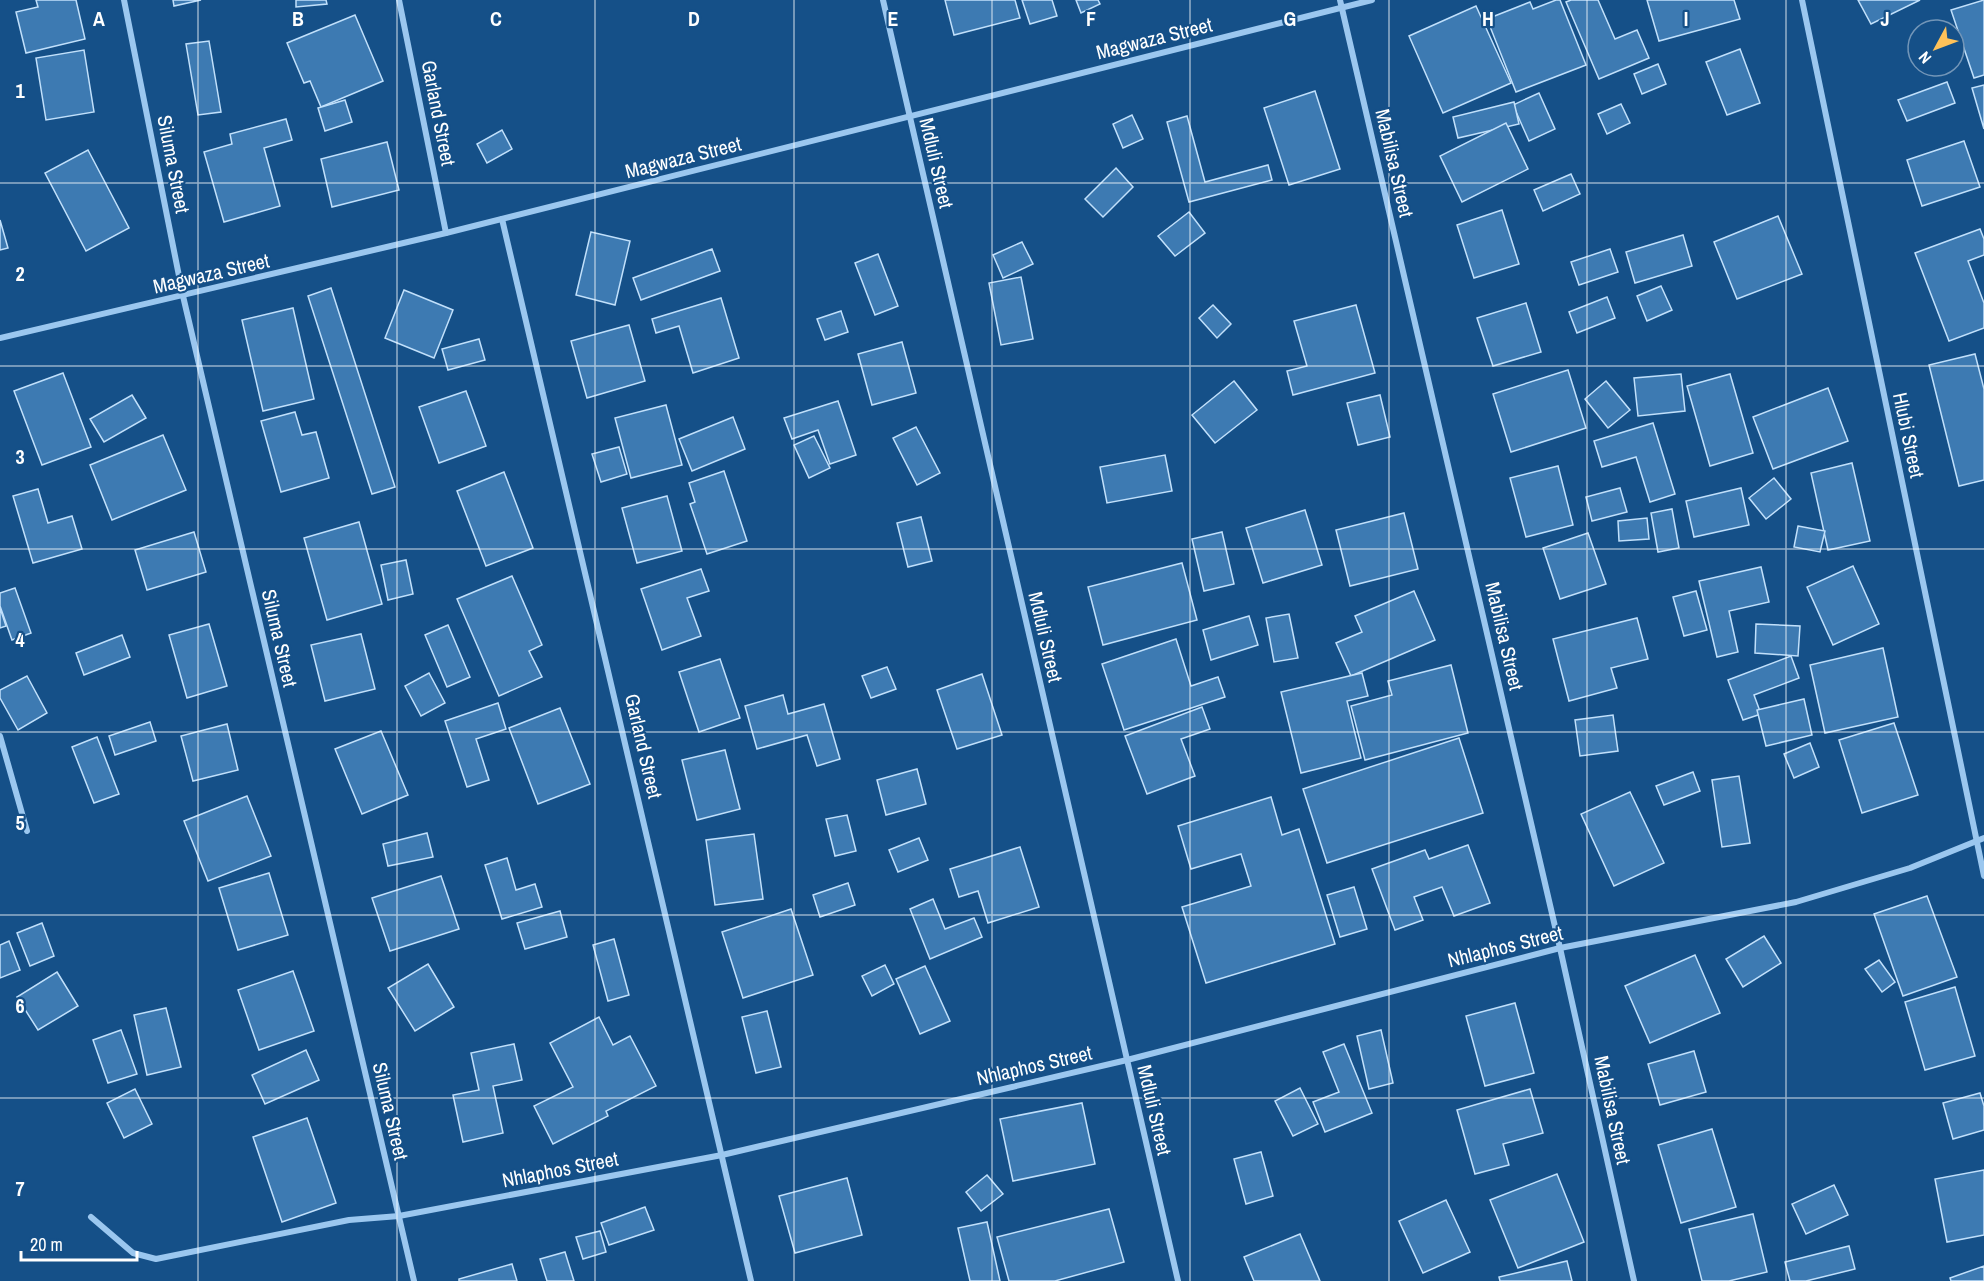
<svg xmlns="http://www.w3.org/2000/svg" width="1984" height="1281" font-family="'Archivo Narrow',sans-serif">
<rect width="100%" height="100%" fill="#155088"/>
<g fill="#3d7ab2" stroke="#c1e0fb" stroke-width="1.5">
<path d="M36,0H76L85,39L26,53L16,12L38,7Z"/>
<path d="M173,0H201L174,6Z"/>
<path d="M296,0H326L327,4L296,7Z"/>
<path d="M945,0H1015L1020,18L954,35Z"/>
<path d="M1022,0H1052L1057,16L1030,24Z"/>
<path d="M1076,0H1098L1100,4L1081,13Z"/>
<path d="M1556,0H1560L1586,65L1516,92L1487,19L1530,2L1533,9Z"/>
<path d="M1571,0H1598L1615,39L1637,30L1649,58L1599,79L1566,2Z"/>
<path d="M1647,0H1734L1740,19L1659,41Z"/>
<path d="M1858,0H1920L1871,24Z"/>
<path d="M1984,0V75L1974,78L1951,10Z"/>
<path d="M1476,6L1511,83L1443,113L1409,36Z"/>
<path d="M355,15L383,81L321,107L310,81L304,83L287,43Z"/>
<path d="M209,41L221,112L198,115L186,44Z"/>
<path d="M1740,49L1760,103L1727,115L1706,62Z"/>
<path d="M84,50L94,112L46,120L36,58Z"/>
<path d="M1658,64L1666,84L1642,94L1634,74Z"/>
<path d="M1947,82L1955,103L1907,121L1898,100Z"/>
<path d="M1984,85V129L1972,88Z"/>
<path d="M1315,91L1340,169L1289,185L1264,108Z"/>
<path d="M1539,93L1555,129L1529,141L1513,105Z"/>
<path d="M345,100L352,122L325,131L318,108Z"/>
<path d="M1514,102L1519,124L1458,138L1453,117Z"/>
<path d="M1621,104L1630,123L1607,134L1598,114Z"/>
<path d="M1132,115L1143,139L1123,148L1113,124Z"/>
<path d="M1187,116L1205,182L1268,165L1272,180L1189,202L1167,122Z"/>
<path d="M286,119L292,140L264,148L280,206L224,222L204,152L232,144L230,134Z"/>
<path d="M1506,123L1528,169L1462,202L1440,156Z"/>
<path d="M502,130L512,149L487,163L477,144Z"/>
<path d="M1964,141L1980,187L1922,206L1907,160Z"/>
<path d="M387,142L399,190L332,207L321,159Z"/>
<path d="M88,150L129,228L86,251L45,173Z"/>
<path d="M1116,168L1133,187L1103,217L1085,199Z"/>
<path d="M1571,174L1580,194L1543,211L1534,190Z"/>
<path d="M1502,210L1519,264L1474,278L1457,225Z"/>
<path d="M1189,212L1205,233L1175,256L1158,236Z"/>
<path d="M1778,216L1802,274L1737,299L1714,242Z"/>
<path d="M0,220L8,248L0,250Z"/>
<path d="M1980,229L1984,239V255L1968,261L1984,303V328L1949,341L1915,253Z"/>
<path d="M591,232L630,241L615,305L576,295Z"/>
<path d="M1683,235L1692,266L1635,283L1626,252Z"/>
<path d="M1022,242L1033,264L1003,278L993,255Z"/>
<path d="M712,249L720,271L641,300L633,278Z"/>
<path d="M1610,249L1618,272L1579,285L1571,262Z"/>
<path d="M878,254L898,306L875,315L855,263Z"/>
<path d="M1021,277L1033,339L1001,345L989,283Z"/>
<path d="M1661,286L1672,310L1647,321L1637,296Z"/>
<path d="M331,288L395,487L372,494L308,296Z"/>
<path d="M404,290L453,310L434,358L385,338Z"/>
<path d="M1607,297L1615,318L1577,333L1569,312Z"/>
<path d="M721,298L739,358L693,373L679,326L656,333L652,319Z"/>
<path d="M1526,303L1541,352L1493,366L1477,318Z"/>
<path d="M1213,305L1231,324L1217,338L1199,318Z"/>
<path d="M1356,305L1375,373L1293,395L1287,371L1307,366L1294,321Z"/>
<path d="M293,308L314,399L263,411L242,320Z"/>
<path d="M841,311L848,332L825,340L817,319Z"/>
<path d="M629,325L645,381L587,398L571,341Z"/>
<path d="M479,339L485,360L448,370L442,349Z"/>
<path d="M902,342L916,393L872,405L858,354Z"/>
<path d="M1975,354L1984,389V480L1959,486L1929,365Z"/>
<path d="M1568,370L1586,428L1511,452L1493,394Z"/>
<path d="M63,373L91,447L42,465L14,391Z"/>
<path d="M1681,374L1685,411L1638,416L1634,378Z"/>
<path d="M1730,374L1753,453L1710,466L1687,386Z"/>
<path d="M1234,381L1257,410L1215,443L1192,415Z"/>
<path d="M1606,381L1630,410L1608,428L1585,399Z"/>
<path d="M1828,388L1848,441L1773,469L1753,417Z"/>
<path d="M466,391L486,446L439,463L419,407Z"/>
<path d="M132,395L146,418L104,442L90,419Z"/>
<path d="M1380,395L1390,437L1358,445L1347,403Z"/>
<path d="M838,401L856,455L830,464L818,430L792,439L784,418Z"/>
<path d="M666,405L682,465L631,478L615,418Z"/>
<path d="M295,412L302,435L316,432L329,478L281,492L261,421Z"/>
<path d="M733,417L745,449L692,471L679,439Z"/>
<path d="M1653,423L1675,494L1650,502L1636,457L1602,467L1594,441Z"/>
<path d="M916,427L940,473L917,485L893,438Z"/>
<path d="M163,435L186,490L112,520L90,465Z"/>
<path d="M814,436L830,468L809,478L794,445Z"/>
<path d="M619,447L627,474L601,482L592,454Z"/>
<path d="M1165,455L1172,491L1107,503L1100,467Z"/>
<path d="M1852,463L1870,541L1828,550L1811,473Z"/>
<path d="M1558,466L1573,525L1526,537L1510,478Z"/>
<path d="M724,471L747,541L707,554L690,504L695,502L689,483Z"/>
<path d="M504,472L533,548L486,566L457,491Z"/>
<path d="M1774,478L1791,499L1766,519L1749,498Z"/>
<path d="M1620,488L1627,512L1592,521L1586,497Z"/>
<path d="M1741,488L1749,525L1694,537L1686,501Z"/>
<path d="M38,489L48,523L72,516L82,549L33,563L13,496Z"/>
<path d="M667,496L682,551L637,563L622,508Z"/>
<path d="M1672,509L1679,548L1658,552L1651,513Z"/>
<path d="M1305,510L1322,565L1263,583L1246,528Z"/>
<path d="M1404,513L1418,569L1350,586L1336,530Z"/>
<path d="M921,517L932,561L908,567L897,523Z"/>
<path d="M1647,518L1649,539L1619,541L1618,521Z"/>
<path d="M359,522L382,604L327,620L304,538Z"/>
<path d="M1798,526L1825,531L1820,552L1794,547Z"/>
<path d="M194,532L206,572L147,590L135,550Z"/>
<path d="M1222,532L1234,584L1204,591L1192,539Z"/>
<path d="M1588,533L1606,584L1560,599L1543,548Z"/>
<path d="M406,560L413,594L388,600L381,565Z"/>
<path d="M1182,563L1197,620L1103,645L1088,587Z"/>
<path d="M1853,566L1879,624L1833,645L1807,587Z"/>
<path d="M1761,567L1769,602L1729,611L1738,652L1717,657L1699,581Z"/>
<path d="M701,569L709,591L687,598L701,636L662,650L641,589Z"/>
<path d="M512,576L542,645L529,651L542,677L499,696L457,599Z"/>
<path d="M15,588L31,633L12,640L0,606V593Z"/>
<path d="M1414,591L1435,640L1351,676L1336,643L1362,632L1355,616Z"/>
<path d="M1696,591L1707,630L1684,636L1673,597Z"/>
<path d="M0,608L6,626L0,628Z"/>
<path d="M1289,614L1298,658L1274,662L1266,618Z"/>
<path d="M1249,616L1258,645L1211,660L1203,630Z"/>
<path d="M1637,618L1648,659L1611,668L1617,688L1569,701L1553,639Z"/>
<path d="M209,624L227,686L187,698L169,635Z"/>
<path d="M1756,624L1800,626L1798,656L1755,653Z"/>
<path d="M448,625L470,677L447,687L425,635Z"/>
<path d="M361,634L375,689L325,701L311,645Z"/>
<path d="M122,635L130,657L84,675L76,653Z"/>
<path d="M1176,639L1191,686L1218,677L1225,697L1124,730L1102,664Z"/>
<path d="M1883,648L1898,717L1825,733L1810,665Z"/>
<path d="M1791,656L1799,678L1754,695L1761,714L1743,720L1728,680Z"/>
<path d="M720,659L740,718L699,732L679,672Z"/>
<path d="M1451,665L1468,733L1365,760L1351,706L1392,695L1388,681Z"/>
<path d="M887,667L896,689L871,698L862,676Z"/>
<path d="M429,673L445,703L421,716L405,686Z"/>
<path d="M1362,673L1368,696L1347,701L1361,758L1301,773L1281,692Z"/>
<path d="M982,674L1002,735L957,749L937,690Z"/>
<path d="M27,676L47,713L18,730L0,698V690Z"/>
<path d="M783,695L788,714L824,704L840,759L817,766L807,735L757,749L745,706Z"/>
<path d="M1804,699L1812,735L1766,746L1757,710Z"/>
<path d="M498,703L506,729L476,739L489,780L467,787L445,721Z"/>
<path d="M1202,707L1210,729L1181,739L1195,776L1147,794L1125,736Z"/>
<path d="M560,708L590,784L538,804L509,728Z"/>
<path d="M1613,715L1618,751L1580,756L1575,720Z"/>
<path d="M150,722L156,741L115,755L109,736Z"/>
<path d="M1894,723L1918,795L1862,813L1839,740Z"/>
<path d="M227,724L238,770L193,781L181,736Z"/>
<path d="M381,731L408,795L362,814L335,749Z"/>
<path d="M97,737L119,794L94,803L72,747Z"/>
<path d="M1459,738L1483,813L1327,863L1303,789Z"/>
<path d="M1810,743L1819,767L1794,778L1784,754Z"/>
<path d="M725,750L740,809L697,820L682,760Z"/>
<path d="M917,769L926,804L886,815L877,780Z"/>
<path d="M1693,772L1700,791L1664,805L1656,786Z"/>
<path d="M1739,776L1750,843L1722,847L1712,780Z"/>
<path d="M1630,792L1664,863L1614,886L1581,814Z"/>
<path d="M247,796L271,856L208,881L184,821Z"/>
<path d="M1271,797L1282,835L1299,829L1335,944L1206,983L1182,907L1251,886L1241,854L1191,869L1178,826Z"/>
<path d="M847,815L856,851L835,856L826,819Z"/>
<path d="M427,833L433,857L388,866L383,844Z"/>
<path d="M754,834L763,899L715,905L706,840Z"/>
<path d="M919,838L928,860L898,872L889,850Z"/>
<path d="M1468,845L1490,903L1454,916L1442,887L1414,897L1423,920L1395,930L1372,869L1425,850L1429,859Z"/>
<path d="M1020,847L1039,907L988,923L978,891L959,897L950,869Z"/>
<path d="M507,858L516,890L535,884L542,907L502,919L485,865Z"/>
<path d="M269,873L288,935L238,950L219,888Z"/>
<path d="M441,876L459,929L390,951L372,898Z"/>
<path d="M848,883L855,905L820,917L813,895Z"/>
<path d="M1354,887L1367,929L1340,937L1327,895Z"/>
<path d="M1927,896L1957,977L1903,996L1874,914Z"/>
<path d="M933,899L945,929L974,918L982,937L930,959L910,909Z"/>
<path d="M791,909L813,975L743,998L722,932Z"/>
<path d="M560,911L567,937L525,949L517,923Z"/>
<path d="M42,923L54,956L30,966L17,933Z"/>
<path d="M1764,936L1781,963L1743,987L1726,959Z"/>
<path d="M614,939L629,995L608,1001L593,945Z"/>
<path d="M9,941L20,970L0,978V945Z"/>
<path d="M1695,955L1720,1013L1650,1043L1625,986Z"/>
<path d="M1879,960L1895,982L1882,992L1865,969Z"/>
<path d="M428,964L454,1007L415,1031L388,988Z"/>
<path d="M885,965L894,984L872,996L862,976Z"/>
<path d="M925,966L950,1021L920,1034L896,979Z"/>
<path d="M293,971L314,1031L259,1050L238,990Z"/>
<path d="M57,972L78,1006L38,1030L17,997Z"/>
<path d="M1955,987L1975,1056L1925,1070L1905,1002Z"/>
<path d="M1515,1003L1534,1073L1485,1086L1466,1016Z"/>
<path d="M166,1008L181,1067L147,1075L134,1015Z"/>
<path d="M767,1011L781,1067L756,1073L742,1017Z"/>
<path d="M599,1017L613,1045L630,1036L656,1086L606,1111L608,1116L553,1144L534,1106L573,1087L550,1043Z"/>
<path d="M121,1030L137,1074L108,1083L93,1040Z"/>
<path d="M1381,1030L1393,1083L1369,1089L1357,1036Z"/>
<path d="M514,1044L522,1080L493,1086L503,1133L463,1142L453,1095L479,1090L471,1053Z"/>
<path d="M1344,1044L1372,1113L1325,1132L1313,1102L1339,1092L1323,1052Z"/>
<path d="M306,1050L319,1080L265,1104L252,1075Z"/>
<path d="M1694,1051L1706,1092L1660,1105L1648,1064Z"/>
<path d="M1300,1088L1318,1124L1293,1136L1275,1101Z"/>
<path d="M135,1089L152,1124L124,1138L107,1103Z"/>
<path d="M1530,1089L1543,1133L1503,1144L1509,1165L1475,1174L1457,1110Z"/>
<path d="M1980,1093L1984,1106V1130L1953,1139L1943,1103Z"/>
<path d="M1082,1103L1095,1164L1013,1181L1000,1119Z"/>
<path d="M307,1118L336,1203L282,1222L253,1137Z"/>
<path d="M1712,1129L1736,1207L1681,1223L1658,1145Z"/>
<path d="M1261,1152L1273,1196L1246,1204L1234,1159Z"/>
<path d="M1984,1170V1235L1947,1242L1935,1179Z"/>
<path d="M1557,1174L1584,1242L1518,1268L1490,1200Z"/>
<path d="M987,1175L1003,1194L981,1211L966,1192Z"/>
<path d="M847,1178L862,1235L795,1253L779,1196Z"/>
<path d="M1834,1185L1848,1215L1806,1234L1792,1204Z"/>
<path d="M1446,1200L1470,1252L1423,1273L1399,1221Z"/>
<path d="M645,1207L654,1230L609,1245L601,1223Z"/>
<path d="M1109,1209L1124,1262L1055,1281H1009L997,1237Z"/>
<path d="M1753,1214L1767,1272L1729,1281H1702L1689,1229Z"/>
<path d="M987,1222L1000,1281H970L958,1228Z"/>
<path d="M600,1231L606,1252L583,1259L576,1237Z"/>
<path d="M1300,1234L1320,1281H1254L1244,1257Z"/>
<path d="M1849,1246L1855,1269L1806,1281H1790L1785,1262Z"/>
<path d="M565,1252L574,1281H547L540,1259Z"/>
<path d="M1567,1261L1572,1281H1500L1499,1277Z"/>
<path d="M512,1264L517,1281H459V1279Z"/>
<path d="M1984,1266V1281H1951L1950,1278Z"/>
</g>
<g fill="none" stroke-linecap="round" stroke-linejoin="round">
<g stroke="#9bc7ef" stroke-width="6">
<path d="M124,0L183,296L414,1281"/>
<path d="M399,0L446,233"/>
<path d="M883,0L1178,1281"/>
<path d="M1340,0L1560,948L1634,1281"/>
<path d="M1802,0L1984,876"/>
<path d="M502,219L751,1281"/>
<path d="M0,338L446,233L1372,0"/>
<path d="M0,736L27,831"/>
<path d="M91,1217L133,1253L156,1259L349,1220L399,1216L722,1155L1127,1060L1560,948L1796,902L1910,868L1984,838"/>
</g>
</g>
<path fill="none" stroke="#fff" stroke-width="1.5" stroke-opacity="0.55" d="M198,0V1281M397,0V1281M595,0V1281M794,0V1281M992,0V1281M1190,0V1281M1389,0V1281M1587,0V1281M1786,0V1281M0,183H1984M0,366H1984M0,549H1984M0,732H1984M0,915H1984M0,1098H1984"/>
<g text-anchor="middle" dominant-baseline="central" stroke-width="4.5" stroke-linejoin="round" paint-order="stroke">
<g font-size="20" fill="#fff" stroke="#155088">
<text transform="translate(1154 38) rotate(-14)">Magwaza Street</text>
<text transform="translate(439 113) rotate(79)">Garland Street</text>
<text transform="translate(683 157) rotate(-14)">Magwaza Street</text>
<text transform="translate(937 163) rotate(77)">Mdluli Street</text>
<text transform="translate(1395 163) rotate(77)">Mabilisa Street</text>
<text transform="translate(174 164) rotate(79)">Siluma Street</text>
<text transform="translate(211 273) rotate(-13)">Magwaza Street</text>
<text transform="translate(1909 435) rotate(78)">Hlubi Street</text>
<text transform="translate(1505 636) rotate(77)">Mabilisa Street</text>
<text transform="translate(1046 637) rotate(77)">Mdluli Street</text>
<text transform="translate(280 638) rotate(77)">Siluma Street</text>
<text transform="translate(644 746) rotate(77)">Garland Street</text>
<text transform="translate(1505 946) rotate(-14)">Nhlaphos Street</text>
<text transform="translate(1034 1065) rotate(-13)">Nhlaphos Street</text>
<text transform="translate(1155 1110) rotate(77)">Mdluli Street</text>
<text transform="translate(1613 1110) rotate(78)">Mabilisa Street</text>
<text transform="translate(391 1111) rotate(77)">Siluma Street</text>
<text transform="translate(560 1169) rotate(-11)">Nhlaphos Street</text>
</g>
</g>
<g font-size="20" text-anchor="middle" font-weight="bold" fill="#fff" stroke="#155088" stroke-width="4.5" stroke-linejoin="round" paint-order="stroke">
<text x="99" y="26">A</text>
<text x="298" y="26">B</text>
<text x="496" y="26">C</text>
<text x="694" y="26">D</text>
<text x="893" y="26">E</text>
<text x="1091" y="26">F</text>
<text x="1290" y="26">G</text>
<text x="1488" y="26">H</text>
<text x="1686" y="26">I</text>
<text x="1885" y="26">J</text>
<text x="20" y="98">1</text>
<text x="20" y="281">2</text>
<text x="20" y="464">3</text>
<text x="20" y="647">4</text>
<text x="20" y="830">5</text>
<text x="20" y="1013">6</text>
<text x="20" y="1196">7</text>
</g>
<g transform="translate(1936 48) rotate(229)"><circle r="28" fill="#155088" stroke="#7396b8" stroke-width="1.5"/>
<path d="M0-4.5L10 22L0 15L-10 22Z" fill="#ffc259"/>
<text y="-9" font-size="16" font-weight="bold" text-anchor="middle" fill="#ffffff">N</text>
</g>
<path d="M21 1251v9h116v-9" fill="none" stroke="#ffffff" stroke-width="3"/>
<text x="30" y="1251" font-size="18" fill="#ffffff" stroke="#155088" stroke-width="4.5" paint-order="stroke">20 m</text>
</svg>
